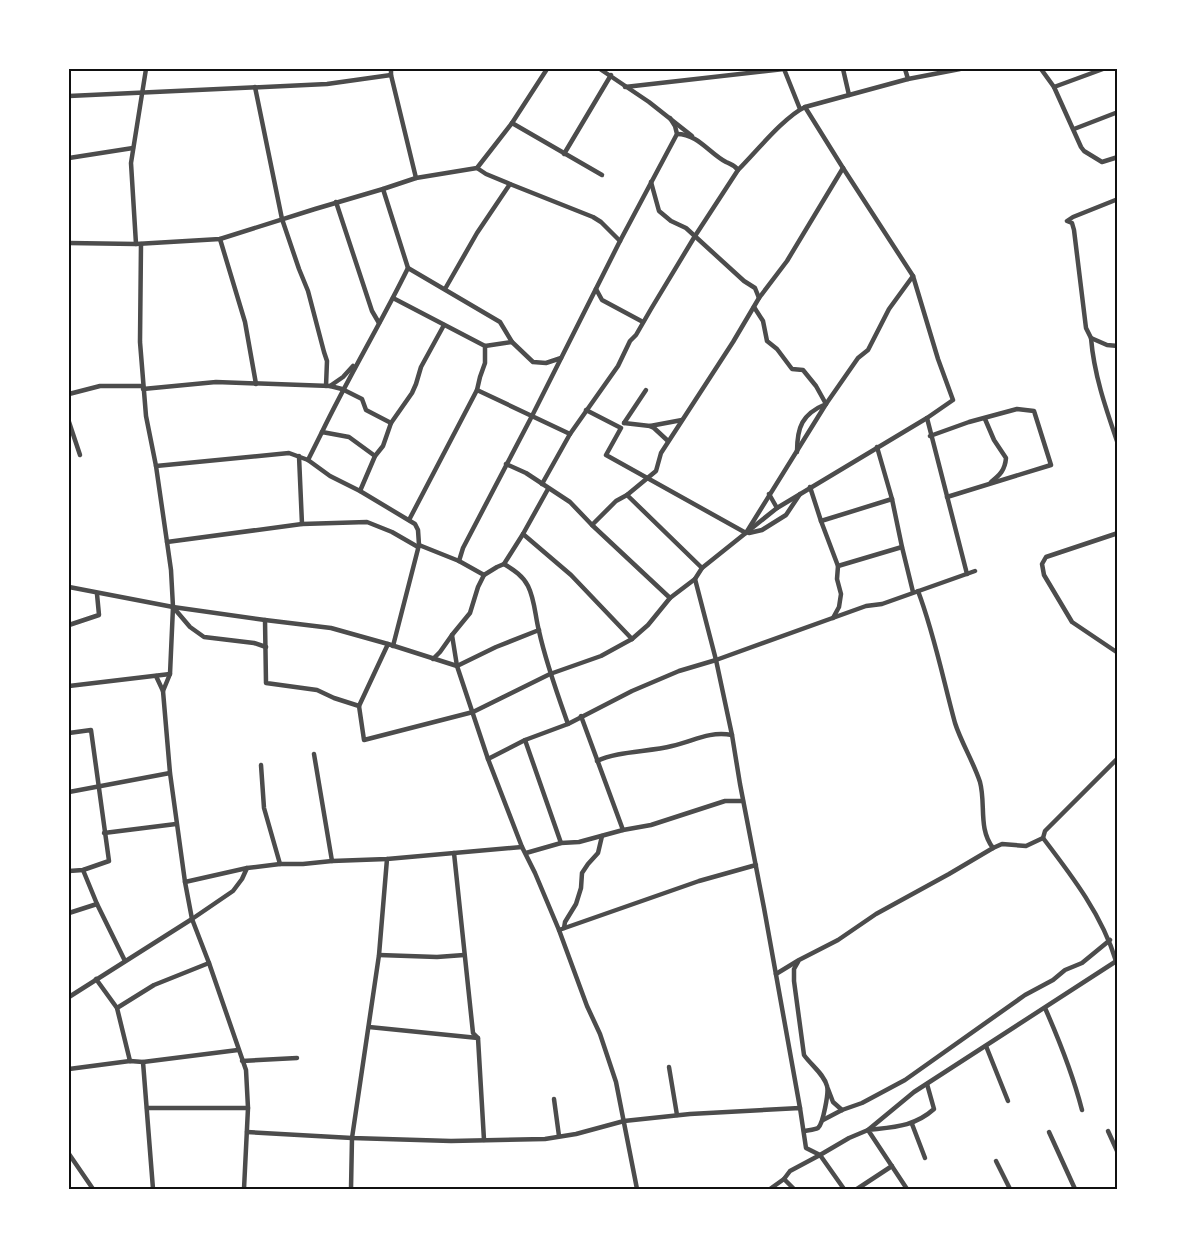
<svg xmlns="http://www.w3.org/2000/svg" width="1187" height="1258" font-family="Karla,sans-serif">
<rect width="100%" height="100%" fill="#fff"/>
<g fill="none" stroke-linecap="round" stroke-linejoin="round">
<g stroke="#4c4c4c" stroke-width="4.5">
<path d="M391,69V75L416,178"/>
<path d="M600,69L649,102L692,136"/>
<path d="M784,69L800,109"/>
<path d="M843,69L849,95"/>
<path d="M905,69L908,79"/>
<path d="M1041,69L1054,87L1081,147L1084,151L1102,162L1118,157"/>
<path d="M255,87L282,219L299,269L308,291L324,352L327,361L326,386"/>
<path d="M625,87L784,69"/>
<path d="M1054,87L1103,69"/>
<path d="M69,96L327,84L391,75"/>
<path d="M512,123L602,175"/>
<path d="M1074,129L1118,112"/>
<path d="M564,154L611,75"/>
<path d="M69,158L133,148"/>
<path d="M477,168L486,174L510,184L593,217L601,222L620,241"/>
<path d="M738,170C756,152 784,117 805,107L908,79L960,69"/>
<path d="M651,182L659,211L671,221L686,228L744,281L755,288L759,298"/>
<path d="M1118,199L1073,217L1067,221L1072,223L1074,230L1086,328L1091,338L1107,345L1118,346"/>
<path d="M336,202L372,311L379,323"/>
<path d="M220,239L245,322L256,384"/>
<path d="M69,243L136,244L220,239L315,209L383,189L416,178L477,168L512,123L547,69"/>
<path d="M136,244L131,163L146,69"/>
<path d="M141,244L140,342L146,416L156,466L167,542L171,570L173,607L170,674L163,691L170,773L185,882L192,919L209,963L246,1070L248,1108L244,1189"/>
<path d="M408,268L500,322L512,342L533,362L546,363L561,358"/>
<path d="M445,289L477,233L510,184"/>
<path d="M596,289L602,300L643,322"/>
<path d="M393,298L485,346V363L480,377L477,390L409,520"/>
<path d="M754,307L763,321L767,341L777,349L792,369L803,370L816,386L826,404C802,414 797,427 797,452"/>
<path d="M1091,338C1094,375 1106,409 1118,444"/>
<path d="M485,346L512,342"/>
<path d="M330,386L343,377L353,366"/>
<path d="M143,389L216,382L330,386L342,389L362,399L366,410L391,423"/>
<path d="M477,390L570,434"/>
<path d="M69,394L100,386H143"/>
<path d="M586,410L621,428L606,455L746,533L826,404L858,358L868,350L889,309L913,276"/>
<path d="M927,418L967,574"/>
<path d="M985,419L994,440L1006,458C1005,470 1000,475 991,482"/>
<path d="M69,422L80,455"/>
<path d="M624,423L650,426L654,428L668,441"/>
<path d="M624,423L646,390"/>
<path d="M650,426L682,420"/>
<path d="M322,432C349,376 381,323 408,268L383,189"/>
<path d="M930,436L969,422L1017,409L1034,411L1051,465L947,497"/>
<path d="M877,447L892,499L902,547L913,592"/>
<path d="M299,456L302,524"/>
<path d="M308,460L322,432L349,437L375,456"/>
<path d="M506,464L526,473L570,502L592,525L616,501L627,495L656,471L661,453L733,342L759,298L787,261L843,168"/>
<path d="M156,466L289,453L308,460L330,476L360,491L415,524L418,530L419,545L393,646"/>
<path d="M542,484L570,434L618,366L630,341L636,335L651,309L695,236L738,170C735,165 732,165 726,162C709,153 698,134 677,134"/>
<path d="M810,487L821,521L838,566L837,579L841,594L839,607L833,618"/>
<path d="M360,491L375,456L383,446L391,423L412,393L416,384L421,367L444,325"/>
<path d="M769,494L777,508"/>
<path d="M627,495L702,568"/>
<path d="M821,521L892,499"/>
<path d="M592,525L670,598"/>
<path d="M749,533L762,530L786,515L800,494"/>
<path d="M1118,533L1046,557L1042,564L1044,575L1072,622L1118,653"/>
<path d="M523,534L571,575L632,639"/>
<path d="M167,542L302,524L367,522L392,532L418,547"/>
<path d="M419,545L459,561L484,575"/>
<path d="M459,561L463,548L532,416L620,241L677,134L675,126L670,118"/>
<path d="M504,564C514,570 523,576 528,586C535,600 535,616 539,631C546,663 557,693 568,724"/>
<path d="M838,566L902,547"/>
<path d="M695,579L716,660L732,735L740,784L764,908L800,1108"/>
<path d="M69,587L173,607L265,620L266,683L317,690L334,698L359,706L364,740L473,712L550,674L601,656L632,639L648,625L670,598L695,579L702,568L777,508L927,418L953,400L938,359L913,276L843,168L805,107"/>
<path d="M918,591C934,633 943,679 955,723C961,742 973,761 980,782C986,804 978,829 993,848"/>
<path d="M173,607L190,627L204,637L254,643L266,647"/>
<path d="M265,620L331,628L388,644L457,666L496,647L539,630"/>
<path d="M69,625L99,615L97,594"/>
<path d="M452,635L457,666L488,759L522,847L535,873L559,930L587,1006L600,1034L616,1082L637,1189"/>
<path d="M433,659L440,652L452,635L470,613L478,587L484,575L497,567L504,564L523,534L548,489"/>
<path d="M156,676L163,691"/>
<path d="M69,686L170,674"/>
<path d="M359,706L388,644"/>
<path d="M581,716L623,830"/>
<path d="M69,733L91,730L109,861L83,870L69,871"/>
<path d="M525,740L561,843"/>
<path d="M314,754L332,861"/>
<path d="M488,759L525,740L568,724L632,691L679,671L716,660L866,606L882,604L975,571"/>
<path d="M597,761C617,751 649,752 672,746C694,741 708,731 732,735"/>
<path d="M261,765L264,808L280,864"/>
<path d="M69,792L170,773"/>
<path d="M104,833L176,824"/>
<path d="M1043,838C1072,876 1102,915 1116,961"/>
<path d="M454,853L473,1033L478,1038L484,1140"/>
<path d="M526,853L561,843L579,842L623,830L651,825L725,801H743"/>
<path d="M83,870L97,904L125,961"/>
<path d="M185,882L247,868L280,864H303L332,861L387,859L522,847"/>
<path d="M69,913L97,904"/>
<path d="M564,928L565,922L576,904L581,888L582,873L588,864L598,853L602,836"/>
<path d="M559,930L699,881L756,865"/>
<path d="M379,955L437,957L464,955"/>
<path d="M798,962L794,969V981L804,1055C811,1065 824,1074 827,1086C829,1092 823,1124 818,1128C814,1130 808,1130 804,1131"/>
<path d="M776,974L799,960L838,940L876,914L949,874L993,848L1002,844L1026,846L1043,838L1045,831L1118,758"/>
<path d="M96,979L117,1008L130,1061"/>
<path d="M69,997L192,919L233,891L242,879L247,868"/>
<path d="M117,1008L154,985L209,963"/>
<path d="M1045,1008C1060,1042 1073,1075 1082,1110"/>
<path d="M369,1027L478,1038"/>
<path d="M986,1046L1008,1101"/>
<path d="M242,1061L297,1058"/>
<path d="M143,1062L153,1189"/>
<path d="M669,1067L677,1115"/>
<path d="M69,1069L130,1061L143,1062L238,1050"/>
<path d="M828,1089L833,1102L842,1110"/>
<path d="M554,1099L559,1136"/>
<path d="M147,1108H248"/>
<path d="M823,1120L842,1110L862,1103L905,1080L1025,995L1053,980L1065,970L1082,963L1110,940"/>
<path d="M912,1124L925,1158"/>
<path d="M1108,1131L1118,1153"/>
<path d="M247,1132L352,1138L451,1141L545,1139L576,1134L624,1121L690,1114L800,1108L806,1148L820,1155L849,1138L868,1130L914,1092L1118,960"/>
<path d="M1049,1132L1075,1189"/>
<path d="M69,1154L93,1189"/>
<path d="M996,1161L1010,1189"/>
<path d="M784,1179L794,1189"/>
<path d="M351,1189L352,1138L379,955L387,859"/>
<path d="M770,1189L784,1179L790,1171L820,1155L844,1189"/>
<path d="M857,1189L892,1166"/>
<path d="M907,1189L868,1130C893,1127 914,1127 934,1109L927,1084"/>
</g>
</g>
<rect width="1187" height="1258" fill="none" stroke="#ffffff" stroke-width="141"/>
<rect x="70" y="70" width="1046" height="1118" fill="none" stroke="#111" stroke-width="2"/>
</svg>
